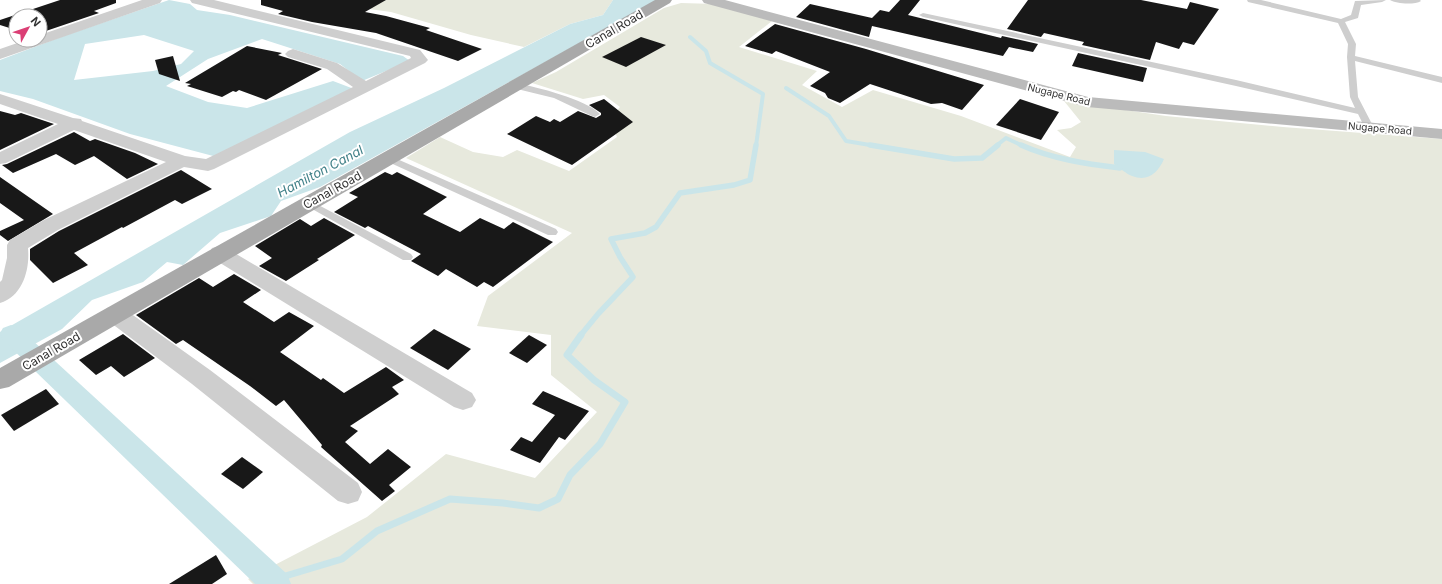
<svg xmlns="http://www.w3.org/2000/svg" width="1442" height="584" font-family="Inter,sans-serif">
<rect width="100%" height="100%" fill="#fff"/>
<g fill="#e7e9dd">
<path d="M302,0H613L603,15L570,24L524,47L471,35L391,12Z"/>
<path d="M681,3L715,4L772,21L739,47L817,71L802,85L842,107L873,90L961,116L1070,157L1076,147L1057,130L1071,128L1081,122L1064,101L1166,116L1283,127L1442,139V584H253L248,579L367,517L446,454L535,478L597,412L551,375V335L477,326L488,296L572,233L406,158L440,137L473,152L503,157L517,150L569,171L617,137L609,120L620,107L604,95L583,99L532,83L556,72L664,8Z"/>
</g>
<g fill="#cae5e9" fill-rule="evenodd">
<path d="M169,0L190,4L197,10L230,15L403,56L410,61L362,81L340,64L262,39L208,59L166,86L208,102L247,108L333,81L354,89L217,157L130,134L33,99L0,91V60L61,37ZM144,35L194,51L181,64L153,71L74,80L85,44Z"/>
<path d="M613,0H657L320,187L281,201L271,216L220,233L183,265L167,262L143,282L92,300L62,329L0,363V332L350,132L444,88L570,24L603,15Z"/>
<path d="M1114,150L1145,152L1164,159C1158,173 1148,182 1132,176C1126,174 1119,167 1114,164Z"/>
</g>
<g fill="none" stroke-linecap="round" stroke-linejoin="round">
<g stroke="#cae5e9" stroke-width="4">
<path d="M690,37L706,51L710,63L763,94L756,146"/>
<path d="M786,88L829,116L846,141L876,146"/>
<path d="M996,146L1006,138L1023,146"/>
</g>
<g stroke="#cae5e9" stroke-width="5.5">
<path d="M870,145L954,159L982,158L998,145"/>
<path d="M1021,145C1052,159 1087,164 1120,168"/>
<path d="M580,336L598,314L633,277L620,257L611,239L645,233L656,227L680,193L734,185L750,180L756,145"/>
</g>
<path stroke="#cae5e9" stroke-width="7" d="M272,580L342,559L377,531L450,499L503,503L539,508L558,499L570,475L600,444L625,402L594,380L567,355L581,335"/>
<path fill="#cae5e9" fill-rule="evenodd" d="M11,325L19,328L287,574L291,584H255L3,340L0,333L3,328Z"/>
</g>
<g fill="#181818">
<path d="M60,0H116V3L94,11L99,13L40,33V16H16V30L0,25V20Z"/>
<path d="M261,0H386L365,12L386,16L430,28L426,30L482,49L458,61L376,33L312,22L278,14L283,11L261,5Z"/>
<path d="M900,0H920L908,15L1001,38L1002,36L1038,44L1033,52L1009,47L1003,56L872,26L869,37L796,17L810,4L872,18L880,10L889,12Z"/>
<path d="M1028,0H1141L1187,9L1190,2L1219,9L1194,45L1183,42L1179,49L1156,42L1150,60L1082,45L1084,42L1044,33L1041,37L1007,29Z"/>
<path d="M775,24L866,49L984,85L962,110L942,103L931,104L870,84L840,103L828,98L825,93L810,86L830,72L776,51L772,54L745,46Z"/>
<path d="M641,37L666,45L626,67L602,57Z"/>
<path d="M247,46L282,53L278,55L322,69L266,100L239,90L236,92L233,91L222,97L187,86L191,84L185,83Z"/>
<path d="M1078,53L1147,68L1143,82L1072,66Z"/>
<path d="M173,56L180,81L159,74L155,60Z"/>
<path d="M604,99L633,122L572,165L507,134L536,116L550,122L554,119L560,122L578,111L596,118L601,115V113L589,105Z"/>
<path d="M1020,99L1059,112L1041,140L996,125Z"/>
<path d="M0,111L15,115L21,113L54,124L0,150Z"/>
<path d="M74,132L90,141L95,139L135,153L158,164L127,179L94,156L75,165L56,154L13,173L2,165L7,164Z"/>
<path d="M181,170L212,189L182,204L175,200L123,228L122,227L74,253L88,265L53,283L30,260V249L59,231Z"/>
<path d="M385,172L392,175L397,172L447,197L423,214L460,232L480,218L504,229L513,222L553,242L493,287L484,282L477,287L446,269L438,276L411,261L421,254L368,226L365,228L334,212L358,197L349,193Z"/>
<path d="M0,177L53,214L8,241L0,235V231L24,220L0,203Z"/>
<path d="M324,218L355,235L317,259L319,260L286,281L259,266L272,258L255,246L300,219L311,226Z"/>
<path d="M234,274L261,290L243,302L274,322L289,312L314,326L280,352L321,380L323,378L344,393L386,367L404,380L392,387L399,394L350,426L358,431L345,442L370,464L388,449L411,467L389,485L395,491L382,501L321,447L322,445L284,400L276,406L250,386L183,340L176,344L136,315L199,278L213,287Z"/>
<path d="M434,329L471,349L448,370L410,348Z"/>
<path d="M123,334L155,358L124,377L111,366L96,375L79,360Z"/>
<path d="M529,335L547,345L527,363L509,353Z"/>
<path d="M46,389L59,404L14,431L1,415Z"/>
<path d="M543,391L589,411L565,440L559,437L540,463L510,450L521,437L532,442L555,415L532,404Z"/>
<path d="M242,457L263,472L243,489L221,474Z"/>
<path d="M216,555L227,574L212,584H169Z"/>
</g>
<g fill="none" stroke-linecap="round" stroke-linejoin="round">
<g fill="#cecece" fill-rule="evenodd">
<path d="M1247,0H1261L1341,19L1351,15L1355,1L1386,0L1382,2L1361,5L1358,18L1345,22L1356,44L1355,56L1442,77V83L1355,61L1358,97L1373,126L1368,129L1365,128L1358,114L1236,86L923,17L919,15L923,13L1236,80L1355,108L1350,97L1347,57L1348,44L1338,23L1248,2Z"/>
<path d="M1390,0H1420L1421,1C1415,5 1396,4 1390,0Z"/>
<path d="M516,83C536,87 586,99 600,114L595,117L592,116L554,98L513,88L512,86L513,84Z"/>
<path d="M388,155L556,229L558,232L556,235H548L384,160L383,158Z"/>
<path d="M309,200L411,254L413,257L411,260H403L305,205L304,203L305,201Z"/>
</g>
<g fill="#cecece" fill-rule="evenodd">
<path d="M142,0H162L160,3L0,59V49L26,40H40V35Z"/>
<path d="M190,0H214L420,50L428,60L425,63L214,169L208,171L184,167L58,230L28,248C30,269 23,296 0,303V282L2,280L7,258V245L10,240L44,220L166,162L74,130L6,163L0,164V152L58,124L0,104V94L73,118L81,119L82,121L185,156L206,159L353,87L327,69L288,57L285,54L288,51L293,49L337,63L366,81L411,58L410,56L192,3Z"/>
<path d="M219,246L226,248L472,393L476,400L472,407L463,410L454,407L212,258L209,253L212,248Z"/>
<path d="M115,306L123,308L210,370L358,483L362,492L358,501L348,504L338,501L192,384L107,320L104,314L107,308Z"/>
</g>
<path fill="#bbb" fill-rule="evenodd" d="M702,0H725L1088,97L1442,129V139L1087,107L704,3Z"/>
<path fill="#a9a9a9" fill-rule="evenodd" d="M655,0H672L670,3L9,387L0,389V368Z"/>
</g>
<g text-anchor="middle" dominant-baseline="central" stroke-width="4" stroke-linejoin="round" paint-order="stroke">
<g font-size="10" fill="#313131" stroke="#fff">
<text transform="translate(1059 94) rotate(14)">Nugape Road</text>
<text transform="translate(1380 128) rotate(5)">Nugape Road</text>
</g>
<g font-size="12" fill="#313131" stroke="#fff">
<text transform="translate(614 29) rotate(-30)">Canal Road</text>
<text transform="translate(332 190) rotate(-29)">Canal Road</text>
<text transform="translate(51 351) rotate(-30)">Canal Road</text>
</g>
<g font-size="13" font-style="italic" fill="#408088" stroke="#fff">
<text transform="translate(320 171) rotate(-28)">Hamilton Canal</text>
</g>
</g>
<g transform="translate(28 28) rotate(50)"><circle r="19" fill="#ffffff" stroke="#adadad"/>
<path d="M0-3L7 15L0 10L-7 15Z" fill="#db3f75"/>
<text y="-6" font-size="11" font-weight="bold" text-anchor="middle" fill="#313131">N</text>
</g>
</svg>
